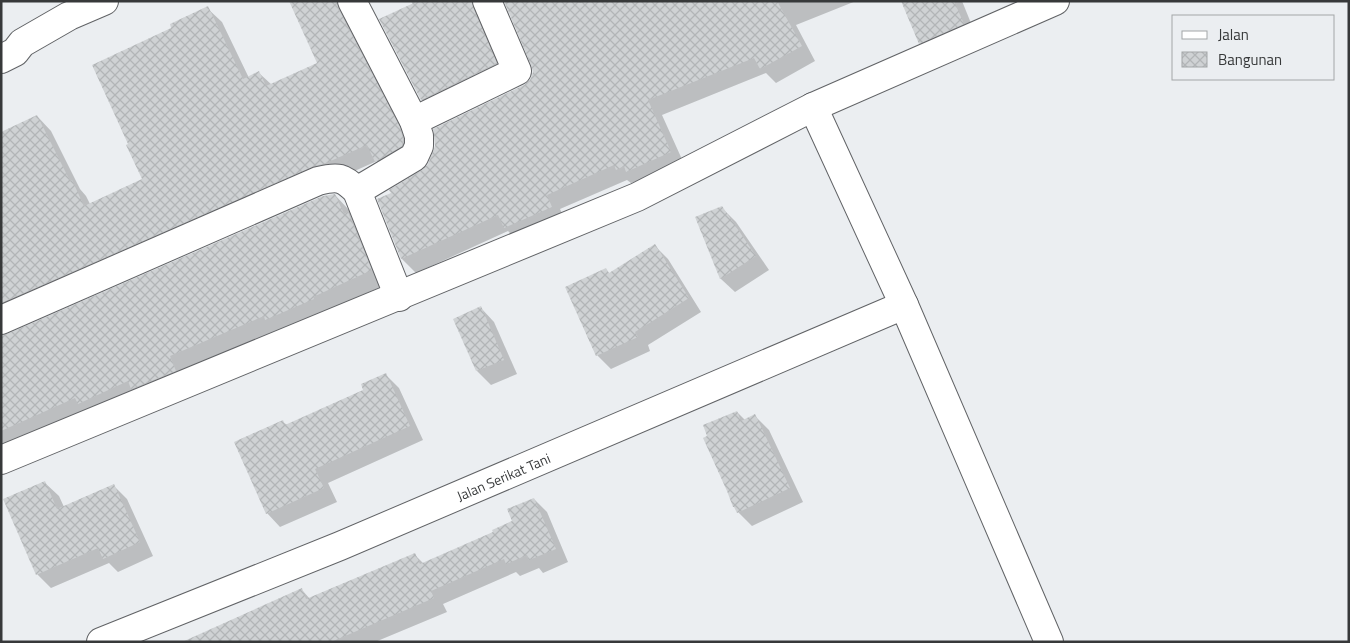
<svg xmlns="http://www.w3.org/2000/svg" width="1350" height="643" font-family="'Titillium Web',sans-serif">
<defs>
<pattern id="building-cross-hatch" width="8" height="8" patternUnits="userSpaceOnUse" patternTransform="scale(1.25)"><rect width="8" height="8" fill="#cfd2d4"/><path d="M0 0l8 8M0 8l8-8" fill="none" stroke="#b2b5b7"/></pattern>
</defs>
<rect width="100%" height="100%" fill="#ebeef1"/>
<g fill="#0003">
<path d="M290,1H347L414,143L391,175L377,161L1,328V134L37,116L51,131L80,189L86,196L90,204L144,179L130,144L173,28L207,8L222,22L249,78L259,73L272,85L319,64Z"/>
<path d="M411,1H495L510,78L436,114L422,100L413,5Z"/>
<path d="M505,1H856L796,25L815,61L776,83L766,73L662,115L685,166L642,186L637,181L631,183L627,180L560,209L566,222L519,242L508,231L416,273L402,259L392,194L423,171L525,86L531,80L534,73L533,65Z"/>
<path d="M902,1H962L977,38L934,57L920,43Z"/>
<path d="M335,195L349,210L353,218L363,228L385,285L326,311L281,334L278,330L183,371L1,462V337Z"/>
<path d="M722,208L736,222L769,270L735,292L721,279L697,218Z"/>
<path d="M655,246L668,259L701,312L648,345L650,351L611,369L597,355L567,288L606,270L610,274Z"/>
<path d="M481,308L494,322L517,374L491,385L477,371L455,319Z"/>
<path d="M385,374L399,388L423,440L328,483L337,502L280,527L267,513L283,422L287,425L365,390Z"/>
<path d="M737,412L745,420L755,416L769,430L803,502L752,526L738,512Z"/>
<path d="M45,483L59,496L64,507L113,485L127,499L153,556L118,572L109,563L51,588L37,574Z"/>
<path d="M534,499L547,512L568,562L543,573L539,568L520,576L516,572L443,604L447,612L375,642H219L302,590L310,599L414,554L424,564L494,532L514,522Z"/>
</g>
<g fill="url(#building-cross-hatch)">
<path d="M289,1H337L338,8L400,127L403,139L402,146L375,162L367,145L326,163L312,167L1,303V132L37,115L70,181L72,180L84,206L142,179L126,145L128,144L92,65L171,28L170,24L208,6L243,79L259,71L266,86L317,63Z"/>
<path d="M418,1H472L473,7L497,63L421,100L379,19Z"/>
<path d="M504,1H574L581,3L585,1H777L802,46L760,69L754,58L648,100L671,152L626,172L624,166L616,170L614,165L547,195L552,207L504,228L498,215L401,259L377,199L391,193L389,190L422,170L428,164L435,146L433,129L524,85L530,80L533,72L531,65Z"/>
<path d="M901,1H954L964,24L919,44Z"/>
<path d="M335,194L344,214L348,212L372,270L313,297L314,299L265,320L264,316L170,356L176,371L131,389L128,381L78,404L75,398L1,431V335L7,334L323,196Z"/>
<path d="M722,206L756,256L720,279L695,217Z"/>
<path d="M655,244L689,298L635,332L638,337L596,356L565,287L606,268L609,273Z"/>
<path d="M481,306L504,360L476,371L453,319Z"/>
<path d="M386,373L410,426L315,469L324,488L266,514L234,442L283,420L285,425L363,390L361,384Z"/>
<path d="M737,411L741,421L755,414L790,488L737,513L734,507H733L727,491L703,438L707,436L703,425Z"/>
<path d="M45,481L57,509L114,484L140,542L103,559L98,548L36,575L3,499Z"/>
<path d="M534,498L556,549L529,560L527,555L506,564L504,559L431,591L434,598L331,642H182L302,588L306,599L415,553L420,564L493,532L492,530L512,521L507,509Z"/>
</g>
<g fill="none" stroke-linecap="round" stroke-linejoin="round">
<g stroke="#616366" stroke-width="30">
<g id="minor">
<path d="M352,1L414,121L419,136V146L414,157L357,191"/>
<path d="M1,59L15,52L22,43L69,16L104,1"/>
<path d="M813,107L904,305L1049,642"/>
<path d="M414,121L517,71L487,1"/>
<path d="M1,320L318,181C338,176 343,177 357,191L399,297"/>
<path d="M1,460L637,197L813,107L1055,1"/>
<path id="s1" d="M101,642L340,546L904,305"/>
</g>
</g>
<use href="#minor" stroke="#fff" stroke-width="28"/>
</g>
<g text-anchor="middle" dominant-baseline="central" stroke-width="4" stroke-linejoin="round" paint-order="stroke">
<g font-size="14" fill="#37393a" stroke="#ebeef1">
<text stroke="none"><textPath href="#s1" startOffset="435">Jalan Serikat Tani</textPath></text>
</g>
</g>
<rect width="1350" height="643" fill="none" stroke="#37393a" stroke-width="5"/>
<rect x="1172" y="15" width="162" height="65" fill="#ebeef1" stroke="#a3a6a8"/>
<rect x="1182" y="31" width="25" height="8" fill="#ffffff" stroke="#a3a6a8"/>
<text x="1218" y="40" font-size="15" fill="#37393a">Jalan</text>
<rect x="1182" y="52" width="25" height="15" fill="url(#building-cross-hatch)" stroke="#a3a6a8"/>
<text x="1218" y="65" font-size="15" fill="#37393a">Bangunan</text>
</svg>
